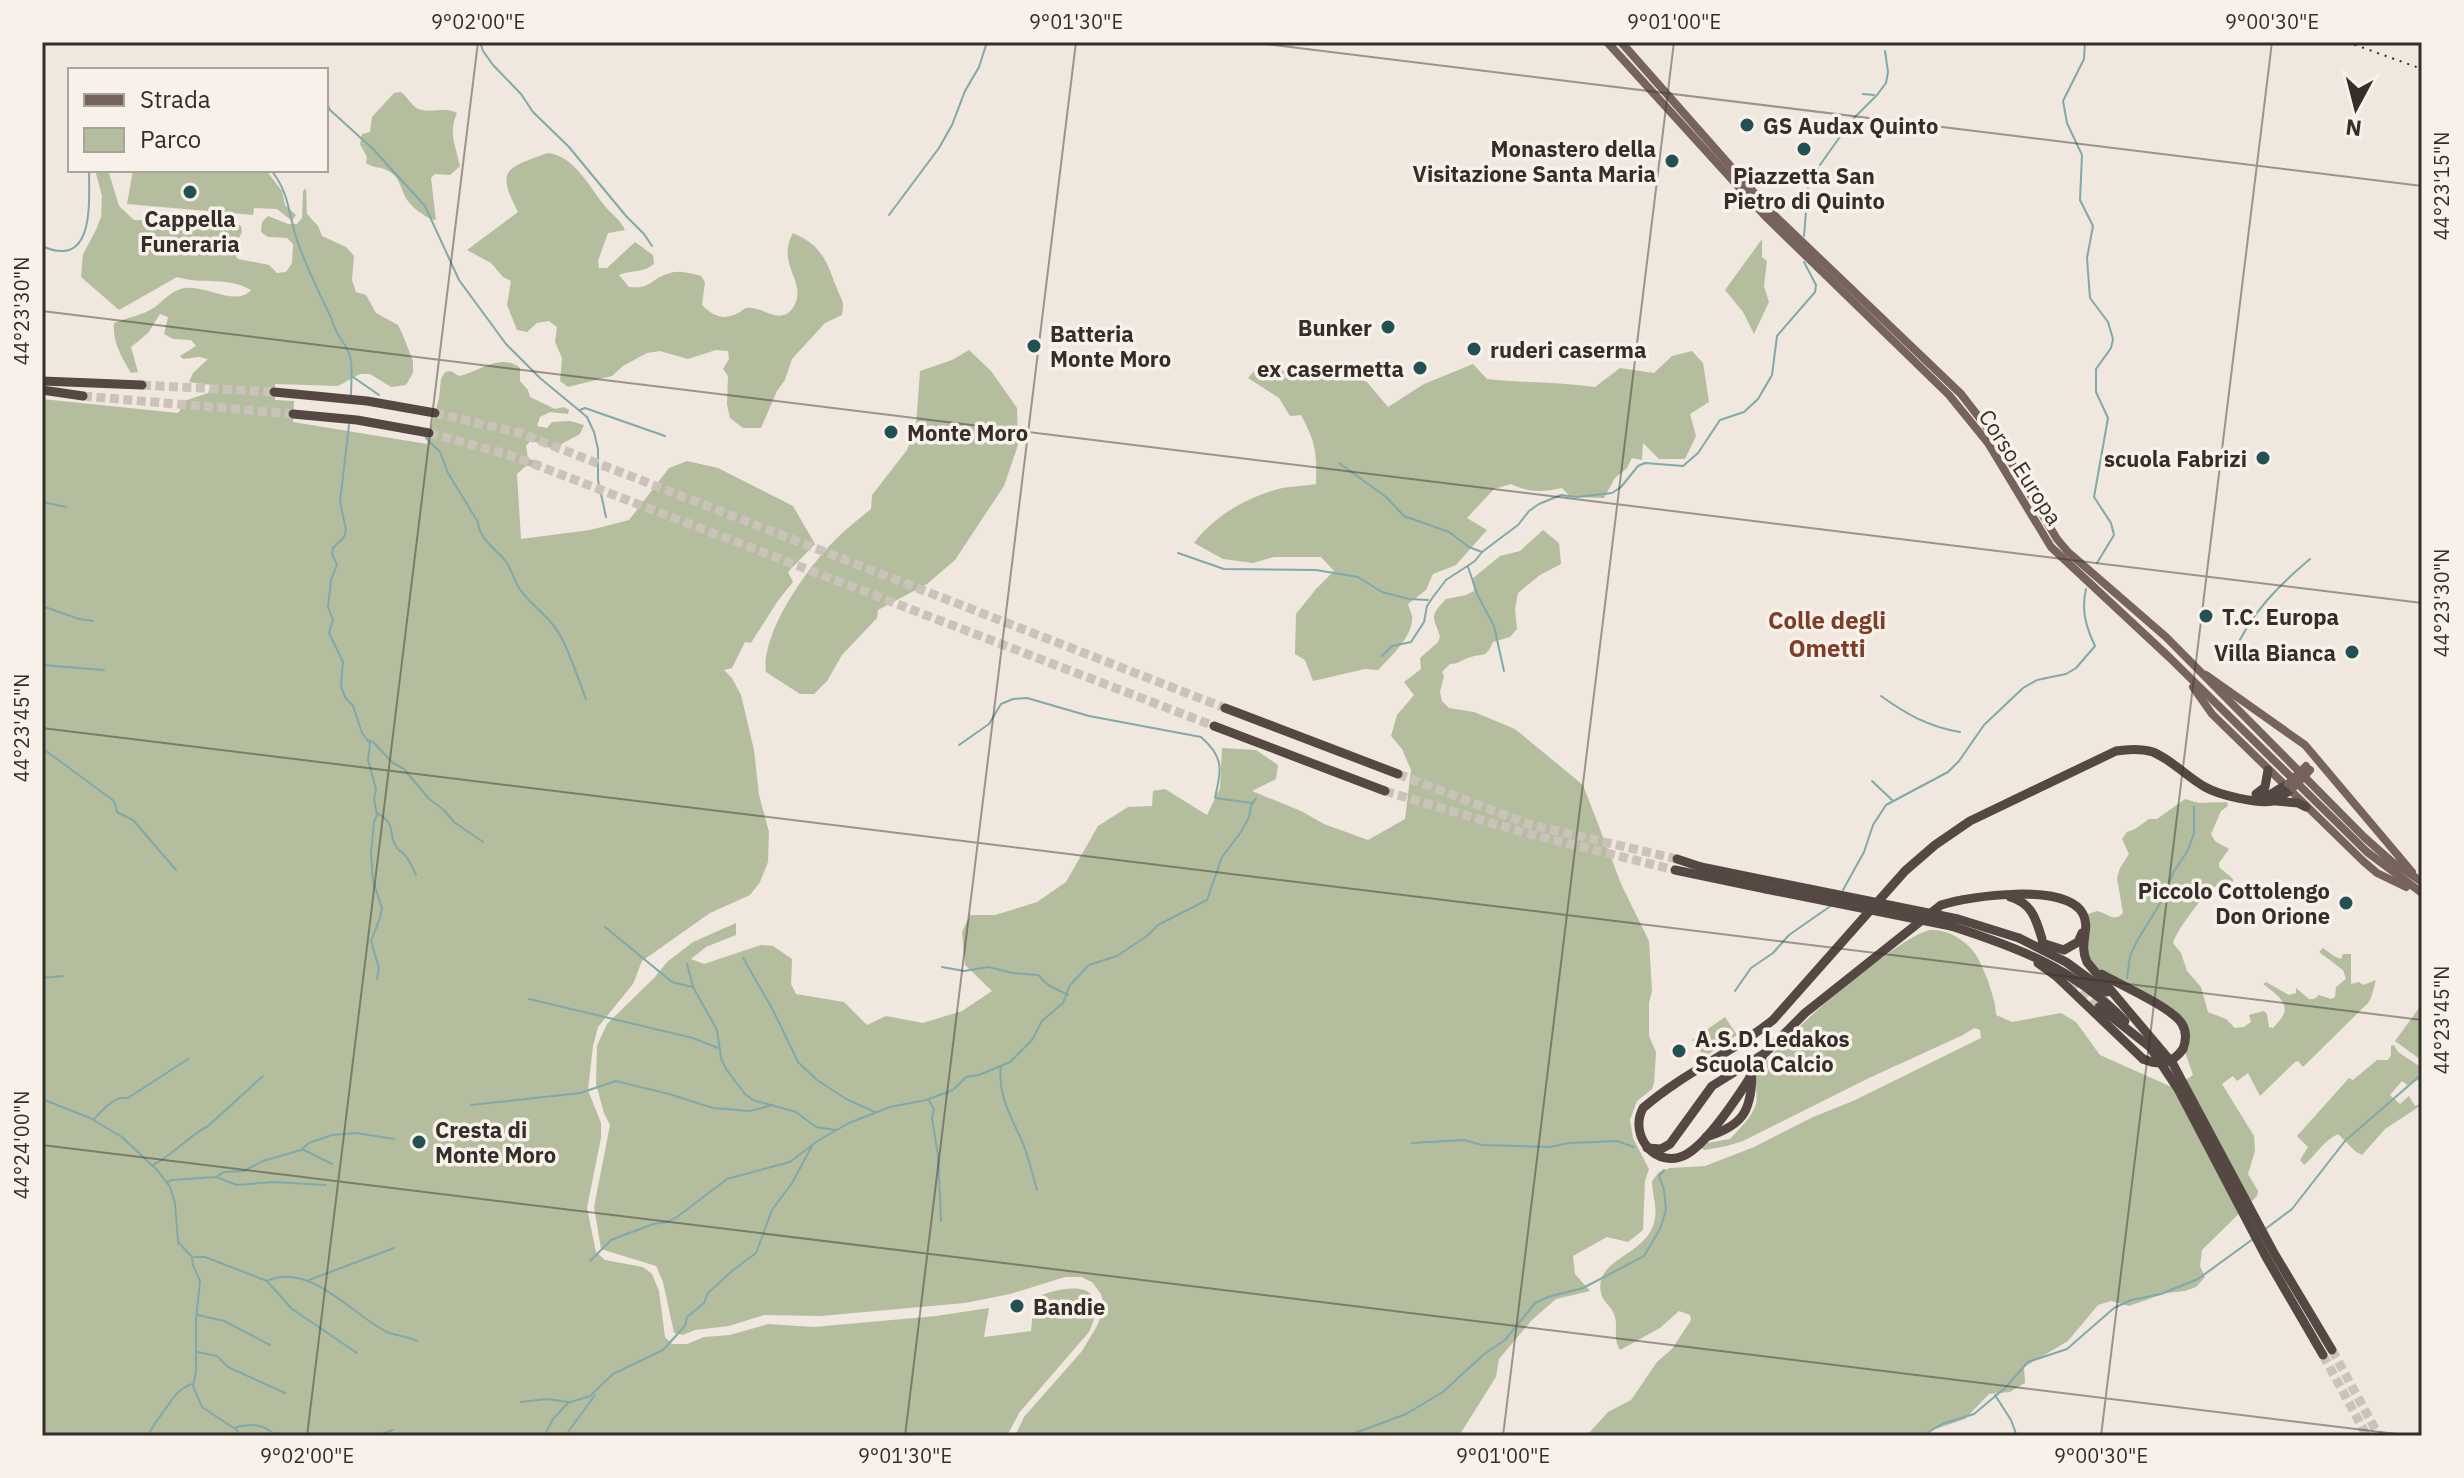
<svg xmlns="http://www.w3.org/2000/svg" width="2464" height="1478" font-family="'IBM Plex Sans',sans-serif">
<rect width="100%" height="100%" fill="#f0e7de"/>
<g fill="#b4be9f">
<path d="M401,92C408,97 413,109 422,110C435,113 444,106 457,113C448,133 456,146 460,166L450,175L435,174L431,178L436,220C425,219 406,203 403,192C400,184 398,177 390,172C382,166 374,169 366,163L367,157L360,144L362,134L370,132L372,117L394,93Z"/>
<path d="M548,153C574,156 589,186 604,205C611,214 621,220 625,230L608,233L598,261L599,268H607L635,242L653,255L654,264C641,274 634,269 619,275L629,287C652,289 649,280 667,274C678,269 690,273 701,276L705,282L702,305C714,317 724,321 740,312C745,309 745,307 752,308C765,309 784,327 795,304C806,280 776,265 793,233C824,246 827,264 838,291C843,303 844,301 842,315L825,323L792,359L785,380L777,391L761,428H743L730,418L727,404L728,376L723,369L729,359L728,351L716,350L688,359L660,351L647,353L623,366L612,376L568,387L560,381L562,358L555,342L557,327L549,321L537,323L527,332L517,330L507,305L511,281L503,277L491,263L467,250L518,212C495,168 507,168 548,153Z"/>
<path d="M95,170H108L119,206L134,220L233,221L241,226L242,232L232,251L238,259L269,265L277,273L286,272L292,263L293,244L287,238L268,237L261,232L262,222L268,216L288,224H297L302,218L303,191L306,188L307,214L318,226L322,236L346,247L354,256L352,280L356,292L366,295L376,313L398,325L402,333L413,361V373L406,385L391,387L370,374H360L338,386L275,384V400L294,401L293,422L427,444L439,398L441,379L445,372L451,371L459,376C478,372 501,352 520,368V381L528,390L530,397L555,409L564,407L569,410L568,414L550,412L540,417L537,426L547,428L552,422L570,421L584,425L580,434L552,449L531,440L526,446L528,459L540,461L542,467L526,466L517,474L521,539L590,530L629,520L669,468L687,461L718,468L793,506L815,544L788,572L793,582L777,602L751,643L745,642L732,668L724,670L732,678L741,695L754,750L759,795L769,832L768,862L760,882L750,895L710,913L642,961L633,984L598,1027L593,1046L588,1090L601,1123V1138L587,1208L596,1252L605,1260L643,1267L652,1274L659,1291L665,1337L672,1344H687L704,1337L730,1335L768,1324L814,1327L936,1316L989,1308L984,1337L1031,1331L1034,1298C1069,1283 1113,1280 1089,1332L1019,1413L1007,1436H42V399L178,413L187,400L208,393L211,385L189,382L193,373L208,359L199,357L183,359L180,356L196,346L191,340L173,339L164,334L168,317L160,314L148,333L131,347L138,372L131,373C122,358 112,341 114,323C126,318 144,315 155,307C164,300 173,289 186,288C206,285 236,307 251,290C227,276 203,285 177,277L119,310L81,277L83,254L96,230L101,217L102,196Z"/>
<path d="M133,170H266L282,191L285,205L296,215L292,221L277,209L254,208L253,215L127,204Z"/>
<path d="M1762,239V257L1767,261L1764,286L1769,302L1754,334L1743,312L1725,290Z"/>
<path d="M969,350L991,371L1017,408L1018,445L1004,486L955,560L927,584L878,610L877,618L842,655L827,681L814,694H800L766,672C761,632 809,565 838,537C848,527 860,518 871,509L872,495L907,450L916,426L920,371L952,360Z"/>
<path d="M1692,351L1703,363L1709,402L1690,414L1696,436L1685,459H1659L1643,443L1642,460L1632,458L1627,468L1615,478L1604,498L1571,497L1562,488C1542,492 1529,493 1511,484L1494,489L1467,518L1487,530L1456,565L1433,574L1426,590L1408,604C1409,608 1411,612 1412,616C1414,636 1390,657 1378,670L1365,669L1313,681L1305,660L1295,654L1296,614L1316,589L1334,571L1321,557H1274L1253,563L1223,559L1194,543C1214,516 1246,498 1278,489C1290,486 1304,486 1316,484C1317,453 1316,443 1301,415L1290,416L1279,398L1248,378L1257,368L1280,370L1315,380L1337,372L1367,382L1388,407L1424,384L1473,364L1487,379C1523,383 1559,382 1595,387L1620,368L1654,373L1672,356Z"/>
<path d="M1543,530L1559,543L1561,564L1540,575L1518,593L1515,609L1517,629L1510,637L1493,642C1486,658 1485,653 1471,657C1462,659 1460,664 1450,664L1442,672L1444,676L1440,692L1442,701L1449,708L1474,712L1515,729L1583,785L1622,886L1649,941L1652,991L1649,1003V1036L1656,1052L1654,1083L1652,1089L1637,1101L1630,1120L1633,1138L1649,1169L1645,1181L1643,1230L1628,1242L1607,1237L1573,1256L1575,1274L1590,1291L1556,1299L1532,1320L1499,1359L1496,1377L1462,1431L1457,1436H1015L1024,1417L1082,1351L1097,1326L1104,1307L1101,1294L1092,1282L1081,1277H1065L1010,1294L965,1303L820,1316L764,1315L729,1326L695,1330L683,1335L674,1333L663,1282L656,1266L601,1249L594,1207L610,1125L604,1113L596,1084L597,1046L601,1037L607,1024L655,977L667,962L693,942L736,923V935L706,947L691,959L704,964L761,945L773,946L792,959L791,984L796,994L844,1002L867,1025L886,1016L923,1023L962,1011L992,991L965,965L962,932L970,915H995L1037,902L1066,882L1098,826L1128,807L1152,806L1153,791L1165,789L1207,815L1220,788L1222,748L1256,750L1278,765L1276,779L1252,791L1301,811L1324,824L1368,840L1405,819L1411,770L1402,749L1391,736L1397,715L1414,695L1404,682L1421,669L1420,658L1438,642L1440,637C1434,616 1428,618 1446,599L1466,595L1474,591L1472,579L1500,556L1520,551Z"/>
<path d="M2185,799L2199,803L2227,802L2228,806L2221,811L2211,834L2215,841L2229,849L2219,863V867L2233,879V884C2228,884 2224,884 2219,885C2207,888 2176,931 2173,943L2181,953L2187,971L2201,987L2208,1012L2226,1019L2235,1028L2244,1027L2251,1022L2249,1015L2264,1011L2267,1014L2269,1027L2273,1028C2276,1024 2280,1021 2282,1017C2292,1003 2272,991 2263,984L2266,982L2289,995L2296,993V988L2309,999H2314L2319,995L2331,999L2335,997L2336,987L2346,979L2343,970L2319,952L2323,948L2334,956L2341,959L2343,954H2351V984L2359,982L2363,985L2376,980L2371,998L2368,1003L2303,1067L2298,1061L2295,1062L2260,1096L2248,1073L2237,1081L2233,1076L2222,1084L2254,1136L2255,1151L2248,1174L2258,1191L2257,1196L2202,1250L2200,1266L2205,1277L2196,1287L2185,1291L2166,1293L2129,1306L2111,1301L2098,1305L2068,1341L2024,1367L2025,1383L2010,1392L1989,1394L1965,1419L1924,1433L1922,1436H1582L1590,1432L1608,1412L1631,1400L1657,1362L1672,1349L1691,1320L1690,1315L1679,1311L1660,1328L1620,1350C1612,1337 1619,1326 1614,1314C1611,1306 1603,1302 1601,1293C1593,1257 1650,1256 1655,1218C1657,1207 1652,1192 1652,1181L1659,1172L1670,1168L1705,1166L1754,1147L1813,1117L1853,1101L1981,1038L1980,1030L1974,1028L1963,1035L1869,1078L1743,1141L1727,1146L1704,1150L1700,1147L1707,1143L1730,1139C1739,1129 1752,1117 1756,1104C1758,1095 1754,1083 1758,1074C1768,1047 1903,932 1931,930C1947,929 1964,939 1974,952C1983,964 1996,999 1996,1015L2012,1022L2061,1013L2076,1022L2100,1055L2174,1088L2193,1075L2185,1052L2188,1042C2184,1033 2180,1016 2172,1009C2153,992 2100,978 2088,957C2084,948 2089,925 2088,914L2097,911C2107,913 2114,923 2123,913L2117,878L2120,868L2129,854L2122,839L2127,832L2135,829L2149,819H2157Z"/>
<path d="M2422,1004V1059L2421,1060L2395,1041Z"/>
<path d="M1725,1017L1737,1035L1704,1057L1692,1040Z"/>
<path d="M2394,1045L2398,1052L2422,1068V1085L2418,1080L2407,1085L2402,1081L2390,1095L2400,1104L2409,1096L2415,1106L2419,1104L2420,1106L2385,1129L2362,1155L2355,1151L2338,1134C2323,1141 2316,1155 2304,1165L2300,1160L2308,1147L2297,1136L2349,1078L2353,1080L2377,1060H2388L2391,1055V1046Z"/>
</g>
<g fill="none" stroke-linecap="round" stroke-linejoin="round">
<g stroke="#7fa9aa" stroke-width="2">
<path d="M480,42L483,51L493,65L521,94L533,112L569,147L626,216L644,234L652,246"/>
<path d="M2085,42L2084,59L2063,101L2067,123L2082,155L2080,200L2093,226L2087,258L2090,298L2108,322L2113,339L2111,348L2096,369V392L2108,418L2094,497L2111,523L2114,535L2097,563"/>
<path d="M1863,94L1874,95"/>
<path d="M326,100L330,110L373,149L425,206L459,280L506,344L540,378L587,417L594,432L598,449V480L606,517"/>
<path d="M1820,165L1851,121L1877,95L1886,83L1888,72L1885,51"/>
<path d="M271,170C290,194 288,213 297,240C306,267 320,294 332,320C335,333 341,338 347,349C354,361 351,381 351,395"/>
<path d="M889,215L939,148L952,125L965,91L979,67L987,42"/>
<path d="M1804,236L1808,186L1818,168"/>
<path d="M42,246C95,270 89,203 89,170"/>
<path d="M353,377L379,395"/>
<path d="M580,410L585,408L665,436"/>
<path d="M349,425L340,502L346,530L344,537L333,548L332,554L337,565L331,580L328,607L333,620L329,633L343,662L341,686L345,697L353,706L362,733L370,743L368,760L376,789L374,799L377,815L374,822L371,854L373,881L382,908L380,918L371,941L379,968L377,979"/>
<path d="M426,438L440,452L448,473L478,522C478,537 495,549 505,560C511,568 514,580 519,588C528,602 543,612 553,625C566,640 578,679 586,699"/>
<path d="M1339,463L1386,497L1404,516L1449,532L1469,547L1482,552"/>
<path d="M42,502L66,507"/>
<path d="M1178,553L1224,569L1316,570L1358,577L1382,592L1409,599L1428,600"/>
<path d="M1468,567L1478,596L1494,626L1504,671"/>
<path d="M42,606L79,619L93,621"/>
<path d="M2234,653C2249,615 2279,585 2310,559"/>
<path d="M1382,656L1392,646L1411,642L1424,622L1427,606L1433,597L1446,580L1475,561L1482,552L1518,525L1529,511L1539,504L1561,495L1577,497L1612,493L1621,487L1638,466L1645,463L1683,466L1698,453L1720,420L1744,412L1758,399L1772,375L1777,336L1815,292L1816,285L1804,262"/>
<path d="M42,665L104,670"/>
<path d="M1881,696C1906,714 1929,727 1960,732"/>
<path d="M367,740L373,742L393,763L404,769L429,799L444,810L454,822L483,842"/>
<path d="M959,745L989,724L1001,704L1013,699L1027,698L1089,716L1201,737C1225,758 1221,769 1215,798L1252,803"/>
<path d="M42,748L114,801L117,812L133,820L176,870"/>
<path d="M1872,781L1892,800"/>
<path d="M377,813C399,825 386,835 398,849C399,851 401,851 403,853C409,859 413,868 416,875"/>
<path d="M1843,890L1864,852L1873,825L1886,805L1948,772L1959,761L1984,725L2023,688L2037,680L2066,674L2076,668L2095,646C2086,627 2081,610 2086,589"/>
<path d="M605,927L672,982L692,987"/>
<path d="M743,958L773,1010L798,1062L817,1080L848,1100L875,1112"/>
<path d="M687,964L693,987L717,1030L721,1058L726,1069L745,1094L753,1100L796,1112L816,1127L835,1130"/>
<path d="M942,967L964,971L988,967L1013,973L1038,975L1048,985L1068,995"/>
<path d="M42,978L63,976"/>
<path d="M2127,978L2130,956L2137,941L2161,902L2173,873L2188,850L2194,833V807"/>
<path d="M1735,991L1751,968L1773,953L1789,935L1832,905"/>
<path d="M529,999L693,1038L718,1048"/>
<path d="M1001,1066C997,1097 1013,1119 1024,1146C1029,1160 1033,1176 1037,1190"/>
<path d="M42,1099L90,1118L122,1137L158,1171L170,1187L175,1203L178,1242L192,1257L193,1265L200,1281L196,1319V1372L193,1386L202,1407L238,1431L240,1436"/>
<path d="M929,1101L934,1109L932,1118L938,1155L941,1221"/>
<path d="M471,1105L580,1093L616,1081L669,1094L713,1108L750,1111L773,1105"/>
<path d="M94,1119C104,1109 113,1096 128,1098L188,1059"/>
<path d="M1412,1143L1464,1140L1482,1145L1550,1147L1569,1143L1617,1141L1634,1147"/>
<path d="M302,1149L332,1164"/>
<path d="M153,1165C173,1155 187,1137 208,1126L263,1076"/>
<path d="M216,1177L224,1172L244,1171L263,1161L301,1150L309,1143L332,1135L356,1133L394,1139"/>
<path d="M167,1182L172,1180L216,1177L237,1185L274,1182L326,1185"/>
<path d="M2264,1230L2292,1209L2345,1141L2422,1074"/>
<path d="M194,1257H205L267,1281L292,1309L357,1353"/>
<path d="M590,1261L611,1240L653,1224L668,1222L677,1217L727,1179L790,1162L819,1140L849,1123L890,1107L926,1100L945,1093L953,1090L966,1077L979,1075L1010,1062L1032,1040L1042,1021L1063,1003L1070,985L1089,965L1117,956L1147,936L1158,925L1207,900L1222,857L1241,832L1249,817L1251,806L1256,798"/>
<path d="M269,1280C311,1263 351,1314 387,1332C397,1336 407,1336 417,1341"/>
<path d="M309,1280L394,1248"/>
<path d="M198,1315L224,1321L270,1345"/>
<path d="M197,1352L217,1356L228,1367L285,1393"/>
<path d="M1995,1395L2011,1420L2017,1436"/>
<path d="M521,1402L547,1399L568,1402"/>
<path d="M234,1428C250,1423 263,1423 276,1436"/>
<path d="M274,1433L300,1436"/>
<path d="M148,1436C152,1426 157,1421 163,1412C173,1399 176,1390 192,1384"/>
<path d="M375,1436L393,1430"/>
<path d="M544,1436L553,1419L568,1403L590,1396L613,1374L663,1350L685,1326L687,1317L704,1303L708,1293L732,1271L756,1253L772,1210L792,1183L812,1146"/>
<path d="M565,1436L595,1395"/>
<path d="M1347,1436L1406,1414L1443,1392L1483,1355L1505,1340L1535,1303L1548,1297L1583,1288L1644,1256L1660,1229L1666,1210L1664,1190L1659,1176L1664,1170"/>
<path d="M1922,1436L1942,1424L1974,1414L2005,1388L2028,1362L2067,1349L2114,1308L2131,1300L2161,1294L2198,1279L2253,1239"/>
</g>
<g stroke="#cbc2ba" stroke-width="9" stroke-dasharray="9 4.5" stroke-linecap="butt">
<path d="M142,385L274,392"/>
<path d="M83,396L293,414"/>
<path d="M435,413L520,433L1225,708"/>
<path d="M429,433L513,456L1214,726"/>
<path d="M1398,774L1528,824L1677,859"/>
<path d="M1385,791L1525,833L1675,870"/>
<path d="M2061,973L2099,1007"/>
<path d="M2332,1350L2379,1436"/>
<path d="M2323,1355L2367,1436"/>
</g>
<g stroke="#76645c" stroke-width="8">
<path d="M1607,42L1767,218L1949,395L1988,443L2051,547L2170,658L2367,852L2422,893"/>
<path d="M1621,42L1771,212L1961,394L2002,447L2057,539L2068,552L2166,637L2364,837L2391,861L2422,882"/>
<path d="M2206,675L2305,745L2412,872"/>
<path d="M2193,687L2212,714L2363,861L2377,873L2406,887"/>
</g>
<g stroke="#554741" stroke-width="9">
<path d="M42,381L142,385"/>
<path d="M42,390L83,396"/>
<path d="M274,392L367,401L435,413"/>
<path d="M293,414L357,420L429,433"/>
<path d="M1225,708L1398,774"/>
<path d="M1214,726L1385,791"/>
<path d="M2256,794L2265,787L2268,770"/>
<path d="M2258,796L2271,794L2284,786"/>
<path d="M2276,801L2298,803L2306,807"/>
<path d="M1677,859L1701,867"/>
<path d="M1675,870L1766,889"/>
<path d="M2010,897C2032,903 2036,919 2042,939"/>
<path d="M1951,926C2019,948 2075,969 2125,1021"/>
<path d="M2019,938L2066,962L2107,992"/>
<path d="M2042,943L2064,950L2078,942L2082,933"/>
<path d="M2038,963L2056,976L2143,1059"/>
<path d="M2101,974C2119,984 2173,1008 2182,1024C2187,1032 2186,1041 2183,1049"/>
<path d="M2099,1007L2150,1047L2178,1089L2266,1257L2323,1355"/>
<path d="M1763,1055C1749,1081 1711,1140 1687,1154C1657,1171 1628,1136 1643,1108C1683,1073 1732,1053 1773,1020L1905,871L1935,845L1970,821L2116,751C2128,749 2140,748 2153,752C2172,760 2187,777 2205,787C2219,795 2257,804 2273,801C2278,799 2284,794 2289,791"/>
<path d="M1706,1137C1742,1126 1751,1112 1752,1076"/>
<path d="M1647,1148L1661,1149L1670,1144L1712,1086L1765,1053L1805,1013L1941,905C1969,896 2067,882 2083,914C2091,930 2078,943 2087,962L2173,1064L2274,1253L2332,1350"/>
</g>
<path stroke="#352d29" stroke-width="2" stroke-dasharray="2 6" stroke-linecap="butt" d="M2347,42L2422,69"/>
<g stroke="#76645c" stroke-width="8">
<path d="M2288,784L2306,766"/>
<path d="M2293,788L2310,770"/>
</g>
<g stroke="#554741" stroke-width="9">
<path d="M1701,867L1958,919L2019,938"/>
<path d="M1766,889L1951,926"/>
<path d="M2143,1059C2160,1066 2172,1064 2183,1049"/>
</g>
</g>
<path fill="none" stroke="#352d29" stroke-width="2" stroke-opacity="0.45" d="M1250,42L2422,186M42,311L2422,603M42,728L2422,1020M42,1145L2413,1436M307,1436L478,42M905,1436L1076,42M1503,1436L1674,42M2101,1436L2272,42"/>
<g fill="#235053" stroke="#f8f1ea" stroke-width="3">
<circle cx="1747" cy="125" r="8"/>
<circle cx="1804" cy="149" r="8"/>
<circle cx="1672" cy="161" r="8"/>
<circle cx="190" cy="192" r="8"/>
<circle cx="1388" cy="327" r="8"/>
<circle cx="1034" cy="346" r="8"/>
<circle cx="1474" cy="349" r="8"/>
<circle cx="1420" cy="368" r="8"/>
<circle cx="891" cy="432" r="8"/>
<circle cx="2263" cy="458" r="8"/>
<circle cx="2206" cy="616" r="8"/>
<circle cx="2352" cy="652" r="8"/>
<circle cx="2346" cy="903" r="8"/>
<circle cx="1679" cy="1051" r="8"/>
<circle cx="419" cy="1142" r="8"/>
<circle cx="1017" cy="1306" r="8"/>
</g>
<g text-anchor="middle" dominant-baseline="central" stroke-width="7" stroke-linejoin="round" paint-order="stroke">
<g font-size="22" font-weight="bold" fill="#352d29" stroke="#f8f1ea" text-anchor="start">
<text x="1763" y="125">GS Audax Quinto</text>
<text x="1656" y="148" text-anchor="end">Monastero della<tspan x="1656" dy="25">Visitazione Santa Maria</tspan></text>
<text x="1804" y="175" text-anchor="middle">Piazzetta San<tspan x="1804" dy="25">Pietro di Quinto</tspan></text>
<text x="190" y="218" text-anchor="middle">Cappella<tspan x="190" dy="25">Funeraria</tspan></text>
<text x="1372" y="327" text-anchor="end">Bunker</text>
<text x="1050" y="333">Batteria<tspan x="1050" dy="25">Monte Moro</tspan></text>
<text x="1490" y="349">ruderi caserma</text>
<text x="1404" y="368" text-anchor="end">ex casermetta</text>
<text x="907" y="432">Monte Moro</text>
<text x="2247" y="458" text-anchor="end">scuola Fabrizi</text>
<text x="2222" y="616">T.C. Europa</text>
<text x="2336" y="652" text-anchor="end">Villa Bianca</text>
<text x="2330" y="890" text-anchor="end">Piccolo Cottolengo<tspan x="2330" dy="25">Don Orione</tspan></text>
<text x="1695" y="1038">A.S.D. Ledakos<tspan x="1695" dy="25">Scuola Calcio</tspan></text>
<text x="435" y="1129">Cresta di<tspan x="435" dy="25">Monte Moro</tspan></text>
<text x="1033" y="1306">Bandie</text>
</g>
<g font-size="22" fill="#352d29" stroke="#f8f1ea">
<text transform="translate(2021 467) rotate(57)">Corso Europa</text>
</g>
<g font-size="24" font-weight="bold" fill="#7c3d2a" stroke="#f8f1ea">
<text x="1827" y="620">Colle degli<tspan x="1827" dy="28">Ometti</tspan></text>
</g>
</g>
<rect width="2464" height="1478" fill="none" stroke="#f8f1ea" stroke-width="88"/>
<rect x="68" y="68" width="260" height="104" fill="#f8f1ea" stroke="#aaa39d" stroke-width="2"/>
<rect x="84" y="94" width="40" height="12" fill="#76645c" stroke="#aaa39d" stroke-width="2"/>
<text x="140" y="108" font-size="24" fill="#352d29">Strada</text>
<rect x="84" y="128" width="40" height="24" fill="#b4be9f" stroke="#aaa39d" stroke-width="2"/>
<text x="140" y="148" font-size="24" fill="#352d29">Parco</text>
<g transform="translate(2356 108) rotate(187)" stroke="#f8f1ea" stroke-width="6" paint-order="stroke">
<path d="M0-6L14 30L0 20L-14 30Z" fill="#352d29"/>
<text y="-12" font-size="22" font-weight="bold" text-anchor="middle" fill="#352d29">N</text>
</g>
<rect x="44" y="44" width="2376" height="1390" fill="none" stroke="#352d29" stroke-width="3"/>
<g font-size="20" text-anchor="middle" fill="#352d29">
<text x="478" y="29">9°02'00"E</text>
<text x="1076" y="29">9°01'30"E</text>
<text x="1674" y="29">9°01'00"E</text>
<text x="2272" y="29">9°00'30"E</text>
<text transform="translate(2442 186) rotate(-90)" y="7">44°23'15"N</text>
<text transform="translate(22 311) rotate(-90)" y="7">44°23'30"N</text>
<text transform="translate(2442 603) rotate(-90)" y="7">44°23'30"N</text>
<text transform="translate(22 728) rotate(-90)" y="7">44°23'45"N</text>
<text transform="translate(2442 1020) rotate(-90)" y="7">44°23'45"N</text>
<text transform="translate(22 1145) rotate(-90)" y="7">44°24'00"N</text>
<text x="307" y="1463">9°02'00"E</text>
<text x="905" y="1463">9°01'30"E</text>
<text x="1503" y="1463">9°01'00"E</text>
<text x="2101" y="1463">9°00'30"E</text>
</g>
</svg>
